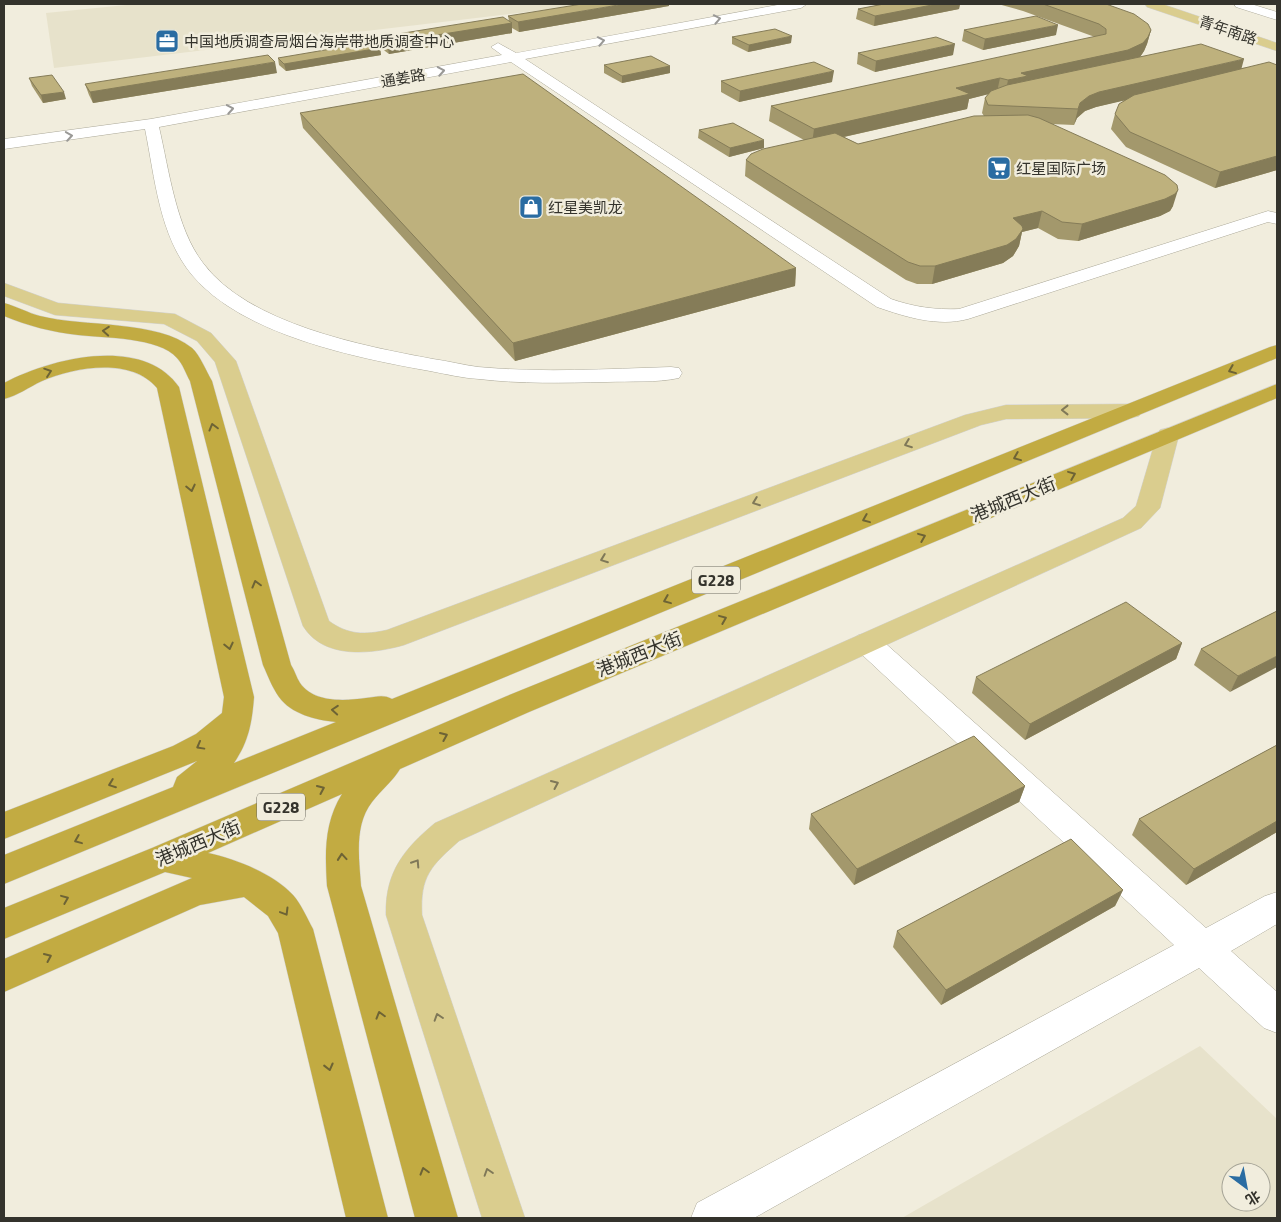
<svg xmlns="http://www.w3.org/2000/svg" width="1281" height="1222" font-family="'Titillium Web','Noto Sans SC',sans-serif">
<rect width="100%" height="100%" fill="#f1eddd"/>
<g fill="#e7e2cb" fill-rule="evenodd">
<path d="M136,4H594L54,68L46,13Z"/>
<path d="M1200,1046L1277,1119V1218H902ZM1231,1172H1261V1202H1231Z"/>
</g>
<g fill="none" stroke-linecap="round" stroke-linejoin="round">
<g stroke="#aca999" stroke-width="1">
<g id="minor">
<path d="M783,4H807L801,8L525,59L891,299C914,307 935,310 959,309L1268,211L1277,213V224L1268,222L968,319C938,327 906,317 877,307L511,62L159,127C169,170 176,228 203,263C248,324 363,346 433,359C448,361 463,365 478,367C542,373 607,369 671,367L679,368L682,373L679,378C656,383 630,381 607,382C564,383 521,384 479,379C462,378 446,374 430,371C357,358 242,335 192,275C159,235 155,178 145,129L4,149V139L151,119L502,55L491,47L498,43L516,53Z"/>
<path d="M1234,4H1251L1277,12V20L1236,7Z"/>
<path d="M867,633L877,636L1206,928L1265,896L1277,892V924L1231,951L1277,992V1033L1264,1028L1199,968L754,1218H691L697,1203L1174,945L857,650L853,643L857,636Z"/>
</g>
</g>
<g stroke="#d2d2d1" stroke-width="1">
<g id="major">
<path d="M1145,4H1162L1277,43V51L1147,7Z"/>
<path d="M4,283L58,303L175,314L211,333L236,361L329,621C348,635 365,635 387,630L965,415L1006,405L1131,404L1139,406L1142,411L1139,416L1131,418L1006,419L981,425L404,645C372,654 324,660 303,626L215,362L197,341L164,324L55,315L4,296Z"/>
<path d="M1168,428L1176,430L1179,435L1160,508L1141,528L459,841C431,866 420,876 422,915L525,1218H482L386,915C385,872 404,849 435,823L1123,518L1136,506L1157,435L1160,430Z"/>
</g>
</g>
<g stroke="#d2d2d1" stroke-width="1">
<g id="highway">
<path d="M4,303C16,306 28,313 40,316C83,327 158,320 192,348C200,355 206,371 212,381L291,665C295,671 296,677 300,683C314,703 344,701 366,698C376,697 383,694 392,699L1270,347L1277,345V358L4,884V855L173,787L177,777L197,761L4,839V812L173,746L196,734L222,713L224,697L157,388C131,357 75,367 42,381C29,387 17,396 4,399V383C51,358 143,335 179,387L254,697C252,722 249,741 234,763L336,722C316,720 291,714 279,697C272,687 268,676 263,665L190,381C186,374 183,364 177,358C159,337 104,338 78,335C52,332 28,326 4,316Z"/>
<path d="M1277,384V398L529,712L400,769C393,781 381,790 372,802C354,825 359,858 361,886L458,1218H415L327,886C325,853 324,823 342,794L208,853C236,859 274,874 293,895C301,904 307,918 313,929L388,1218H346L278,933L268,916L244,897L200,905L4,992V959L192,878L165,872L4,939V908L152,848L507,696Z"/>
</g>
</g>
<use href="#minor" fill="#fff" fill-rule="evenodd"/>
<use href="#major" fill="#dacd8e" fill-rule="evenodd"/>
<use href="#highway" fill="#c2ab42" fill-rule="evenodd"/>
</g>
<g fill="#a3986c" fill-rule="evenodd">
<path d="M884,4H960L959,9L874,26L856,19L858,9Z"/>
<path d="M998,4H1106L1151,30L1147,44L1144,51L1140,57L1241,68L1277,65V170L1215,188L1126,147L1111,129L1115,114L1124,100L1096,107L1085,111L1077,118L1074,125L1051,124L1173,206L1170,211L1160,216L1078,241L1058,239L1038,228L1022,232L1019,246L1013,256L1003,263L932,284H917L906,280L745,176L746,160L804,140L769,121L771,106L1095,37L1023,11ZM988,94L985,98L982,113L984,116L858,144L844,137L967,109L969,99Z"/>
<path d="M669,6L519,32L512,28V33L389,54L381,48L379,37L509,21L508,16Z"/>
<path d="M964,30L1056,35L983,50L962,41Z"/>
<path d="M732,37L791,43L748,52L732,44Z"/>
<path d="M380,48L381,55L286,71L279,65L278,58Z"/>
<path d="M858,53L953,55L875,72L857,64Z"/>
<path d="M604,65L670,66V73L622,83L604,73Z"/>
<path d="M277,73L93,103L89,95L85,84Z"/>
<path d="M29,78L66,99L43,103L32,86Z"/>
<path d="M721,81L832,82L739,102L721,92Z"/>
<path d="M300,113L796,268L795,286L515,361L303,128Z"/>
<path d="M699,130L764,148L729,157L698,138Z"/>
<path d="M1277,611L1230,692L1194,665L1201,649Z"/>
<path d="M1182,643L1176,659L1025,740L972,693L976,677Z"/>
<path d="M1277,745V832L1186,885L1132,835L1139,819Z"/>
<path d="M1025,786L1019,802L854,885L809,829L811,814Z"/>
<path d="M1123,890L1115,906L941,1005L893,947L897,931Z"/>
</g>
<g fill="#857c58">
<path d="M624,4H669V6L519,32L518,22Z"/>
<path d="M937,4H960L959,9L874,26L875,16Z"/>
<path d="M512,23V33L389,54L387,43Z"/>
<path d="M1058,25L1056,35L983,50L985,39Z"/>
<path d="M1151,30L1147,44L1144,51L1140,57L1005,95L1008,80L1021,73Z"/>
<path d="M792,36L791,43L748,52L749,45Z"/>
<path d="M955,44L953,55L875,72L876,61Z"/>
<path d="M380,48L381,55L286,71L284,64Z"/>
<path d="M1244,59L1240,74L1096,107L1085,111L1077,118L1074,125L1078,109L1080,103L1089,96L1099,92Z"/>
<path d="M275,62L277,73L93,103L90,92Z"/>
<path d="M670,66V73L622,83V76Z"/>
<path d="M834,71L832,82L739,102L740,91Z"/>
<path d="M1000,78L997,92L969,99L967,109L812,144L814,129L956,88Z"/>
<path d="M64,92L66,99L43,103L41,95Z"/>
<path d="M764,140V148L729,157L730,148Z"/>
<path d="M1277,156V170L1215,188L1220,172Z"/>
<path d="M1178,190L1173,206L1170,211L1160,216L1078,241L1082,224Z"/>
<path d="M1042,211L1038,228L1022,232L1019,246L1013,256L1003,263L932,284L935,266L1013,218Z"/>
<path d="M796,268L795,286L515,361L513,343Z"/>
<path d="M1182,643L1176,659L1025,740L1030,724Z"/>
<path d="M1277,656V667L1230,692L1238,676Z"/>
<path d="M1025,786L1019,802L854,885L857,869Z"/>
<path d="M1277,821V832L1186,885L1194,869Z"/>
<path d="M1123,890L1115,906L941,1005L946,990Z"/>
</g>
<g fill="#beb17d" stroke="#857c58">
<path d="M582,4H624L518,22L508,16Z"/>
<path d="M884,4H937L875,16L858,9Z"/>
<path d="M1043,4H1106L1134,14L1148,24L1151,30L1148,37L1143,43L1128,50L1021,73L1028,76L1008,80L1000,78L956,88L970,94L814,129L771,106L1106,34V29L1099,24Z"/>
<path d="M1036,16L1058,25L985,39L964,30Z"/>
<path d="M503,17L512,23L387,43L379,37Z"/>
<path d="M775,29L792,36L749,45L732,37Z"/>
<path d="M936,37L955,44L876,61L858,53Z"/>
<path d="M372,42L380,48L284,64L278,58Z"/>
<path d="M1201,44L1244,59L1099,92L1089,96L1080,103L1078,109L988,105L985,98L991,91L1007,85Z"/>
<path d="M268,55L275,62L90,92L85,84Z"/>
<path d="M651,56L670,66L622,76L604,65Z"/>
<path d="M814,62L834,71L740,91L721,81Z"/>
<path d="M1269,62L1277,65V156L1220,172L1130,132L1115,114L1119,104L1134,95Z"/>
<path d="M523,74L796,268L513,343L300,113Z"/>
<path d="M52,75L64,92L41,95L29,78Z"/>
<path d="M1028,115L1039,118L1165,175L1177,185L1178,190L1175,194L1165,199L1082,224L1062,222L1042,211L1013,218L1022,226L1023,229L1016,239L1007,245L935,266H920L908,262L746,160L751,154L763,149L835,133L858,144L974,116Z"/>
<path d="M733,123L764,140L730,148L699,130Z"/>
<path d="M1126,602L1182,643L1030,724L976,677Z"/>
<path d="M1277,611V656L1238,676L1201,649Z"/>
<path d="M974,736L1025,786L857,869L811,814Z"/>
<path d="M1277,745V821L1194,869L1139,819Z"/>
<path d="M1071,839L1123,890L946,990L897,931Z"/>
</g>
<defs><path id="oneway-chevron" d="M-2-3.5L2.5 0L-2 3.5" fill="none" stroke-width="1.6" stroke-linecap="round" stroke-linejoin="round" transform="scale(1.25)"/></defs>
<g stroke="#9a9996">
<use href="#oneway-chevron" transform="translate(717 19) rotate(-11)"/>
<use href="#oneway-chevron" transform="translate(601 41) rotate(-11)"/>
<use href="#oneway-chevron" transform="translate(441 71) rotate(-10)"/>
<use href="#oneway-chevron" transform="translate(230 109) rotate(-10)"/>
<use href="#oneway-chevron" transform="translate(69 136) rotate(-9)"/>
</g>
<g stroke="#6d6335">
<use href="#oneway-chevron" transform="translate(106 331) rotate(-176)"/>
<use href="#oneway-chevron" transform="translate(1232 370) rotate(158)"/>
<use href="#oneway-chevron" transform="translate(48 372) rotate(-19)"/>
<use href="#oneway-chevron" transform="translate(213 427) rotate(-105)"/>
<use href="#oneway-chevron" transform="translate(1017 457) rotate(158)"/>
<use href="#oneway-chevron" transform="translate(1072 475) rotate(-22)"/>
<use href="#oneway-chevron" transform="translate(191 488) rotate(77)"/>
<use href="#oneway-chevron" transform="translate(866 519) rotate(158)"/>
<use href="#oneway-chevron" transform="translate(922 537) rotate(-22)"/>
<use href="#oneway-chevron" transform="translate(256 584) rotate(-105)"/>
<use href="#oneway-chevron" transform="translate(667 600) rotate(158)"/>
<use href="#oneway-chevron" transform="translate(723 619) rotate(-22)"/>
<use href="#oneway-chevron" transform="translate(229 646) rotate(77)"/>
<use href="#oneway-chevron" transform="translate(335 710) rotate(-176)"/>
<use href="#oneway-chevron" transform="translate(444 736) rotate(-23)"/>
<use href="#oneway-chevron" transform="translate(200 746) rotate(151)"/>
<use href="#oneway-chevron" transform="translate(112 784) rotate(159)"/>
<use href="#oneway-chevron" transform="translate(321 789) rotate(-24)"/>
<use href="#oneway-chevron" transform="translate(78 840) rotate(158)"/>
<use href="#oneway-chevron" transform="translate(342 857) rotate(-95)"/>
<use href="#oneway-chevron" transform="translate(65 899) rotate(-22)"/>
<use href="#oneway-chevron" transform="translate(285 912) rotate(59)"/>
<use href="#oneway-chevron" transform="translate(48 957) rotate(-24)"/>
<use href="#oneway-chevron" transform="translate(380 1015) rotate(-106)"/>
<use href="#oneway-chevron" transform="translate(329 1067) rotate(76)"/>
<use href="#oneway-chevron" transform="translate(424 1171) rotate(-106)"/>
</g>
<g stroke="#7f7858">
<use href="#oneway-chevron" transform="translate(1065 410) rotate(-180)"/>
<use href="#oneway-chevron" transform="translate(908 444) rotate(159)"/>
<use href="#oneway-chevron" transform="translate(756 502) rotate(159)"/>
<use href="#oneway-chevron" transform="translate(604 559) rotate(159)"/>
<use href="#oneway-chevron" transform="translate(555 784) rotate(-24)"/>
<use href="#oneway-chevron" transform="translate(416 863) rotate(-57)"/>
<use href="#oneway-chevron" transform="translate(438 1017) rotate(-108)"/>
<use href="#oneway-chevron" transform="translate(488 1172) rotate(-108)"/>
</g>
<defs>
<g id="office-square" transform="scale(1.25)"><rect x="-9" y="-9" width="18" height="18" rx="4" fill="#2a6ca2" stroke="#f1eddd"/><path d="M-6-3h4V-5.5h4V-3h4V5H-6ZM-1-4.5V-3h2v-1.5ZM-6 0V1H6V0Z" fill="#fff"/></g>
<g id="supermarket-square" transform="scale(1.25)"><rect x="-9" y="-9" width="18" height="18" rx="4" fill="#2a6ca2" stroke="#f1eddd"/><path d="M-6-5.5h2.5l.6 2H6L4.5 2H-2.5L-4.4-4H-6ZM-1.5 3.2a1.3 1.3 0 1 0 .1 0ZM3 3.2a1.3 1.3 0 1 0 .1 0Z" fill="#fff"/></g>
<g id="shop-square" transform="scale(1.25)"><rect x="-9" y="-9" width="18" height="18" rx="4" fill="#2a6ca2" stroke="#f1eddd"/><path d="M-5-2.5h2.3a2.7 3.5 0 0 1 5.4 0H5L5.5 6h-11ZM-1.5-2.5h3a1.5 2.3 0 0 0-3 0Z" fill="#fff"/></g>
</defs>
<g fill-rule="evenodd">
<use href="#office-square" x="167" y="41"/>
<use href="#supermarket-square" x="999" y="168"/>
<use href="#shop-square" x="531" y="207"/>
</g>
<g text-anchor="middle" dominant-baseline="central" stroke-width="5" stroke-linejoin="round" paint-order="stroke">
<g font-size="15" fill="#34332c" stroke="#f1eddd">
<text transform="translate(1228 30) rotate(19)">青年南路</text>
<text transform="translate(403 78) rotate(-10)">通姜路</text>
</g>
<g font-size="15" fill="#34332c" stroke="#f1eddd" text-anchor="start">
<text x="184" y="41">中国地质调查局烟台海岸带地质调查中心</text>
<text x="1016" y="168">红星国际广场</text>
<text x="548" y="207">红星美凯龙</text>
</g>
<g fill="#f1eddd" stroke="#6d6b61" stroke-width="1">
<rect x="692" y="566.5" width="48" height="27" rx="4"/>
<rect x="257" y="793.5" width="48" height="27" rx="4"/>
</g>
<g font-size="16" font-weight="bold" fill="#34332c">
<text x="716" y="580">G228</text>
<text x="281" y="807">G228</text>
</g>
<g font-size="18" fill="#34332c" stroke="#f1eddd">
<text transform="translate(1013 499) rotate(-22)">港城西大街</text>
<text transform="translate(639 654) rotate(-22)">港城西大街</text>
<text transform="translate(198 843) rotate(-23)">港城西大街</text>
</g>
</g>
<rect width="1281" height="1222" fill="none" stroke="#34332c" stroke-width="10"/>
<g transform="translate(1246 1187) rotate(148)"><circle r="24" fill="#f1eddd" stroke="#a5a396"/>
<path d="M0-4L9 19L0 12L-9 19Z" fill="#2a6ca2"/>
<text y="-8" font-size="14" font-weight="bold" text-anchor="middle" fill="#34332c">北</text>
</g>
</svg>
